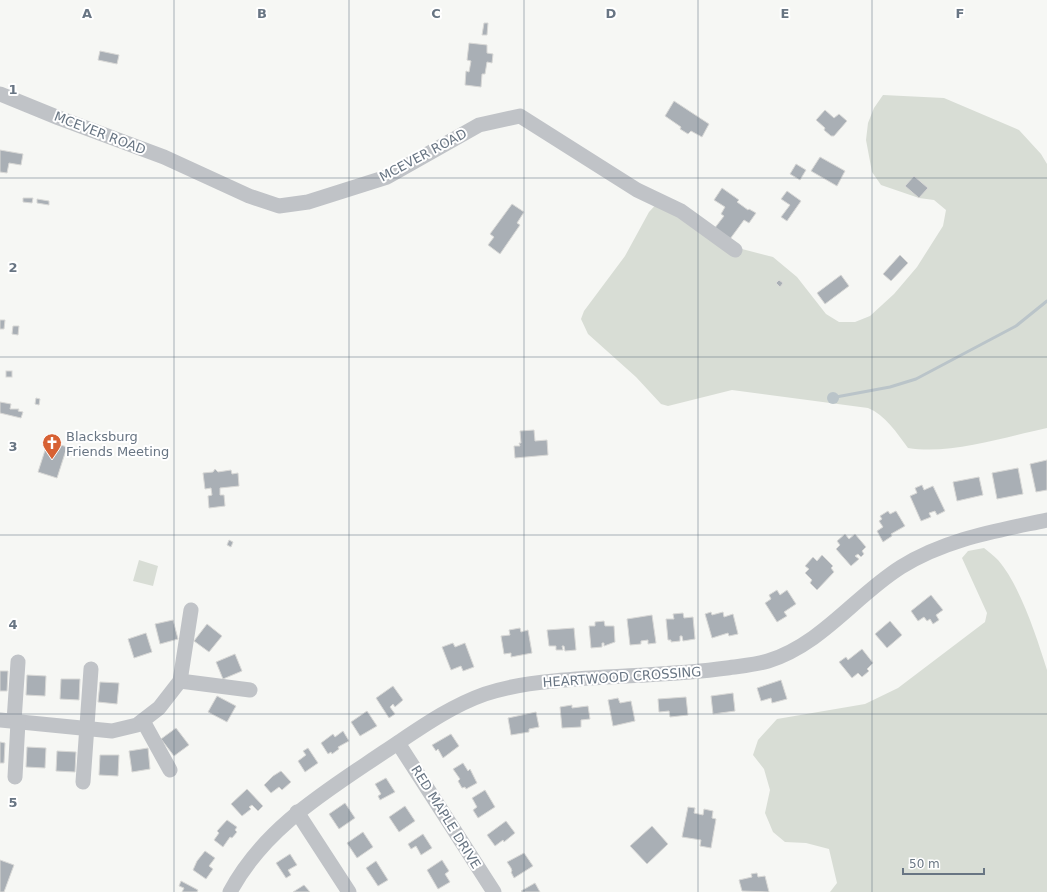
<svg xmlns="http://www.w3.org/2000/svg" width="1047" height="892" font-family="'DejaVu Sans',sans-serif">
<rect width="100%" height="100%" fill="#f6f7f4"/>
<g fill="#d8ddd5">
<path d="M883,95L944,98L1019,130L1041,154L1047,164V428C1004,437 951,455 908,448C897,433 885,415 868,408L732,390L668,406L661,404L636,377L588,334L581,319L584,311L625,256L649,212L662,198L675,200L742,249L773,257L797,277L826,314L839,322H855L870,316L894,294L917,267L943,226L946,210L934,200L919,198L881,185L872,172L866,140L868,123L874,108Z"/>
<path d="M984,548C989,552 994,556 998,560C1020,585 1037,638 1047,670V892H830L837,883L829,849L806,843L785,842L773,832L765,813L770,790L764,769L753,755L758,740L777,719L865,704L898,688L985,622L987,613L962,558L968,551Z"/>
<path d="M139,560L158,566L153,586L133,581Z"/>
</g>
<circle fill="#bac4c9" cx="833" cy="398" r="6"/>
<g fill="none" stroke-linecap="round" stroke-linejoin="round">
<path stroke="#bac4c9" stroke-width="3" d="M836,397L890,387L916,379L1016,326L1047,301"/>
</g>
<g fill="#a9afb5" stroke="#d8d8d6">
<path d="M484,23H488L487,35H482Z"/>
<path d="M469,43L487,45V53L493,54L492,63L487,62L485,74H482L481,87L465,85L466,71L469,72L471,61L467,60Z"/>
<path d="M100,51L119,55L117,64L98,60Z"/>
<path d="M674,101L709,124L702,137L691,131L688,134L680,129L681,127L665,116Z"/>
<path d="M825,110L834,118L839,114L847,121L834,136H831L824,130L825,128L816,120Z"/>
<path d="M0,150L23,154L21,165L9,163L7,173L0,172Z"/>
<path d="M820,157L845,171L837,186L811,171Z"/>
<path d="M796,164L806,170L800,180L790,174Z"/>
<path d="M914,176L928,188L919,198L905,186Z"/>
<path d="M722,188L739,200L737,202L748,210L749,209L756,213L749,223L744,220L730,239L714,229L724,216L721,214L725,207L714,200Z"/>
<path d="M787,191L801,201L787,221L781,217L790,205L781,199Z"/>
<path d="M23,198H33L32,203L23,202Z"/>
<path d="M37,199L49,201V205L37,203Z"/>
<path d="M512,204L524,212L517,223L520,225L500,254L488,245L494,237L490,234Z"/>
<path d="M900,255L908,263L891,281L883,274Z"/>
<path d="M841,275L849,286L825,304L817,293Z"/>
<path d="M779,280L783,283L780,287L776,283Z"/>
<path d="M0,320H5L4,329H0Z"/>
<path d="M13,326H19L18,335L12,334Z"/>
<rect x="6" y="371" width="6" height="6"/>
<path d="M36,398L40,399L39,405L35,404Z"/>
<path d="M0,402L11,404L10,409H19L18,411L23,412L21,418L0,413Z"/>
<path d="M534,430L535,441L547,440L548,455L515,458L514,446H520L519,443H521L520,431Z"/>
<path d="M48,441L67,447L57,478L38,472Z"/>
<path d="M1047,460V490L1036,492L1030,464Z"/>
<path d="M1018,468L1023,494L997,499L992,473Z"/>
<path d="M215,469L218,472L231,470L232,474L238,473L239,486L220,488V495H224L225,506L209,508L208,496L212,495L211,488L205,489L203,473L213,472Z"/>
<path d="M979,477L983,495L957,501L953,482Z"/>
<path d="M922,485L924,490L933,486L945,511L937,515L935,511L929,513L931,517L921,521L910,496L917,493L915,488Z"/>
<path d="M888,511L890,514L896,511L905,526L891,534L892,536L883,542L877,531L883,527L879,521L882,519L880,516Z"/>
<path d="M845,534L849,539L855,534L866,547L862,551L864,554L861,557L858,554L855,556L859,559L851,566L836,549L840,545L837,541Z"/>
<path d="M229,540L233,542L231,547L227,545Z"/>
<path d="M822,555L833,566L831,568L834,572L817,590L810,583L812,580L805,573L809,569L805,566L813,557L817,561Z"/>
<path d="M777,590L780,595L787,590L796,604L784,612L787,616L777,622L765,603L771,599L769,595Z"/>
<path d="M931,595L943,610L936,615L939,620L933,624L930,619L927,621L924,617L918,621L911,611Z"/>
<path d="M711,612L712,615L723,612L724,617L733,614L738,634L729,636L728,633L712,638L705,614Z"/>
<path d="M683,613L684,618L693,617L695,639L683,641L682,636H680V641L671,642V640H668L666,619H674L673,614Z"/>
<path d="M652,615L656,643L648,644V640L641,641V644L630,645L627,619Z"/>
<path d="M173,620L178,639L160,644L155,624Z"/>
<path d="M604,621L605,626H614L615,642L604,646V643H602V647L591,648L589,626H595V622Z"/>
<path d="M890,621L902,635L887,648L875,634Z"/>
<path d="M207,624L222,636L209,652L194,641Z"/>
<path d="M520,628L521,632L528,630L532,653L511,657V653L504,654L501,636L510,635L509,630Z"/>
<path d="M574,628L576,650L565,651L564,646H562L563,650H556V646H549L547,630Z"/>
<path d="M146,633L152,652L134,658L128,639Z"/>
<path d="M453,643L455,647L465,643L474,667L463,671L461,666L451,670L442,647Z"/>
<path d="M862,649L873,663L867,669L869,671L862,677L858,673L852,678L839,662L846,657L848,660Z"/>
<path d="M235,654L242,671L223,679L216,662Z"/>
<path d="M0,671H8L7,691H0Z"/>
<path d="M27,675L46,676L45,696L26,695Z"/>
<path d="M61,679H80L79,700L60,699Z"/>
<path d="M781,680L787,699L772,703L771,698L761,701L757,688Z"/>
<path d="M100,682L119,683L117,704L98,702Z"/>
<path d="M393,686L403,700L395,707L393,704L390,707L395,714L389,718L376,698Z"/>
<path d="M733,693L735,711L713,714L711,696Z"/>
<path d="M217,696L236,706L227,722L208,712Z"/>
<path d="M686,697L688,715L670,717L669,711L659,712L658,699Z"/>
<path d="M618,698L620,703L631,701L635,721L613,726L608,700Z"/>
<path d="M572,705V708L588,706L590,719L581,720V727L562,728L560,707Z"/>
<path d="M367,711L377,726L360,736L351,722Z"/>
<path d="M536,712L539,727L529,729V732L511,735L508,718Z"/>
<path d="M176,728L189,745L174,756L161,739Z"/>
<path d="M343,731L349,741L338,747L339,749L332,754L331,752L328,754L321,743L333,734L335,737Z"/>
<path d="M451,734L459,746L443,758L438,749L436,751L432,745Z"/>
<path d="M0,742L5,743L4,763H0Z"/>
<path d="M27,747L46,748L45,768L26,767Z"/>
<path d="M148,748L150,769L132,772L129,751Z"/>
<path d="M308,748L318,763L305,772L298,761L306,755L303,751Z"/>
<path d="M57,751L76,752L75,772L56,771Z"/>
<path d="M100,755H119L118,776L99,775Z"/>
<path d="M463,763L468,771L470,769L477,783L466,789L465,787L462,788L458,781L460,779L453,769Z"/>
<path d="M281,771L291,782L282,790L279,787L271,793L264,785L273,776Z"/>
<path d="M386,778L395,792L380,800L378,796L381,794L375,784Z"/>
<path d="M247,789L263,806L258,811L252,805L249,807L251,809L242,816L231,804Z"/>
<path d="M485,790L495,807L478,818L473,810L477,807L472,798Z"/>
<path d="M345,803L355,818L339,829L329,814Z"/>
<path d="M405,806L415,821L399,832L389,817Z"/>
<path d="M688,807L695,808L694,813L703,815L704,809L713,811L712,818L716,819L711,848L700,846L701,840L682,837Z"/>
<path d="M227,820L237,827L235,830L237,832L232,838L230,837L223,847L214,840L219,833L217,831Z"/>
<path d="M506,821L515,833L504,842L503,840L495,846L487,835Z"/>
<path d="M652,826L668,844L647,864L630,846Z"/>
<path d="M363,832L373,847L357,858L347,843Z"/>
<path d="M423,834L432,848L421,855L416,846L411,849L408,844Z"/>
<path d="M205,851L215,858L209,866L213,869L206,879L193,870L197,861Z"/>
<path d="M524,853L533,866L514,878L511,872L512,871L511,868L507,862Z"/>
<path d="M290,854L297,865L288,870L291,875L286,878L276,863Z"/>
<path d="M0,860L14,865L4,892H0Z"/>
<path d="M442,860L449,871L445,874L450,882L438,889L427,870Z"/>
<path d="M376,861L388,880L378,886L366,868Z"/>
<path d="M757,873L758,877L765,876L769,892L742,891L739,880L752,877L751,874Z"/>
<path d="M181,881L198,890L197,892H182L184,888L179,886Z"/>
<path d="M535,883L540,892H522L521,891Z"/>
<path d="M304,885L310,892H293Z"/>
</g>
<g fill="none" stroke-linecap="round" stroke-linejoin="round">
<g stroke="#c0c3c7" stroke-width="15">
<path d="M0,94L59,118L164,157L249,196L279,206L308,202L387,177L479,125L520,116L637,190L681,211L735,250"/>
<path d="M180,681L250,690"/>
<path d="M0,720L112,731L137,725L159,708L180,681L191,610"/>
<path d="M14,721L18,662"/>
<path d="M143,721L170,770"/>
<path d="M398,743L494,892"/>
<path d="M15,777L18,722"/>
<path d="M83,782L91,669"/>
<path d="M297,812L349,892"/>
<path d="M230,892C264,828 325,792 384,752C416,731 448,707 485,694C506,687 531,683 554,681C611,675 669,676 727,668C740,666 755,665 768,661C822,644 855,596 901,567C946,539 996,531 1047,520"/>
</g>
</g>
<path fill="none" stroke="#687583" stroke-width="1" stroke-opacity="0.55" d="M174,0V892M349,0V892M524,0V892M698,0V892M872,0V892M0,178H1047M0,357H1047M0,535H1047M0,714H1047"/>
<defs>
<g id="church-pin" transform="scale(1)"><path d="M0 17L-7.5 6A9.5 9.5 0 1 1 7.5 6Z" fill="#d76133" stroke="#fff"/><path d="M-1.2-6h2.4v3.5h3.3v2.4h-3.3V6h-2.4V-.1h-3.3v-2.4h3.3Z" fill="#fff"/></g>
</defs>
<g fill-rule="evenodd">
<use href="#church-pin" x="52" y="443"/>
</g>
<g text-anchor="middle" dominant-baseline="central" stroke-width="4" stroke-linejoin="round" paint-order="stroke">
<g font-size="13" fill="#687583" stroke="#fff">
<text transform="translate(100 133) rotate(21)">MCEVER ROAD</text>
<text transform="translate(423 155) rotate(-28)">MCEVER ROAD</text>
<text transform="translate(622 677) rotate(-4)">HEARTWOOD CROSSING</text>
<text transform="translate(446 817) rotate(58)">RED MAPLE DRIVE</text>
</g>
<g font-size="13" fill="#687583" stroke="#fff" text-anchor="start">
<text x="66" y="436">Blacksburg<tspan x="66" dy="15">Friends Meeting</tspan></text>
</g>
</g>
<g font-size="13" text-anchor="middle" font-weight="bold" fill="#687583" stroke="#fff" stroke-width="4" stroke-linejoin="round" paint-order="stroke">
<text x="87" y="18">A</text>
<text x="262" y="18">B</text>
<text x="436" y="18">C</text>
<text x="611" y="18">D</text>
<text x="785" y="18">E</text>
<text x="960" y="18">F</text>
<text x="13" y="94">1</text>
<text x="13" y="272">2</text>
<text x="13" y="451">3</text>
<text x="13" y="629">4</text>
<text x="13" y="807">5</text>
</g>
<path d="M903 868v6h81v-6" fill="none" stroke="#687583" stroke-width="2"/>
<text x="909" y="868" font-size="12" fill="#687583" stroke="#ffffff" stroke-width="3" paint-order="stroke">50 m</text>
</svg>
